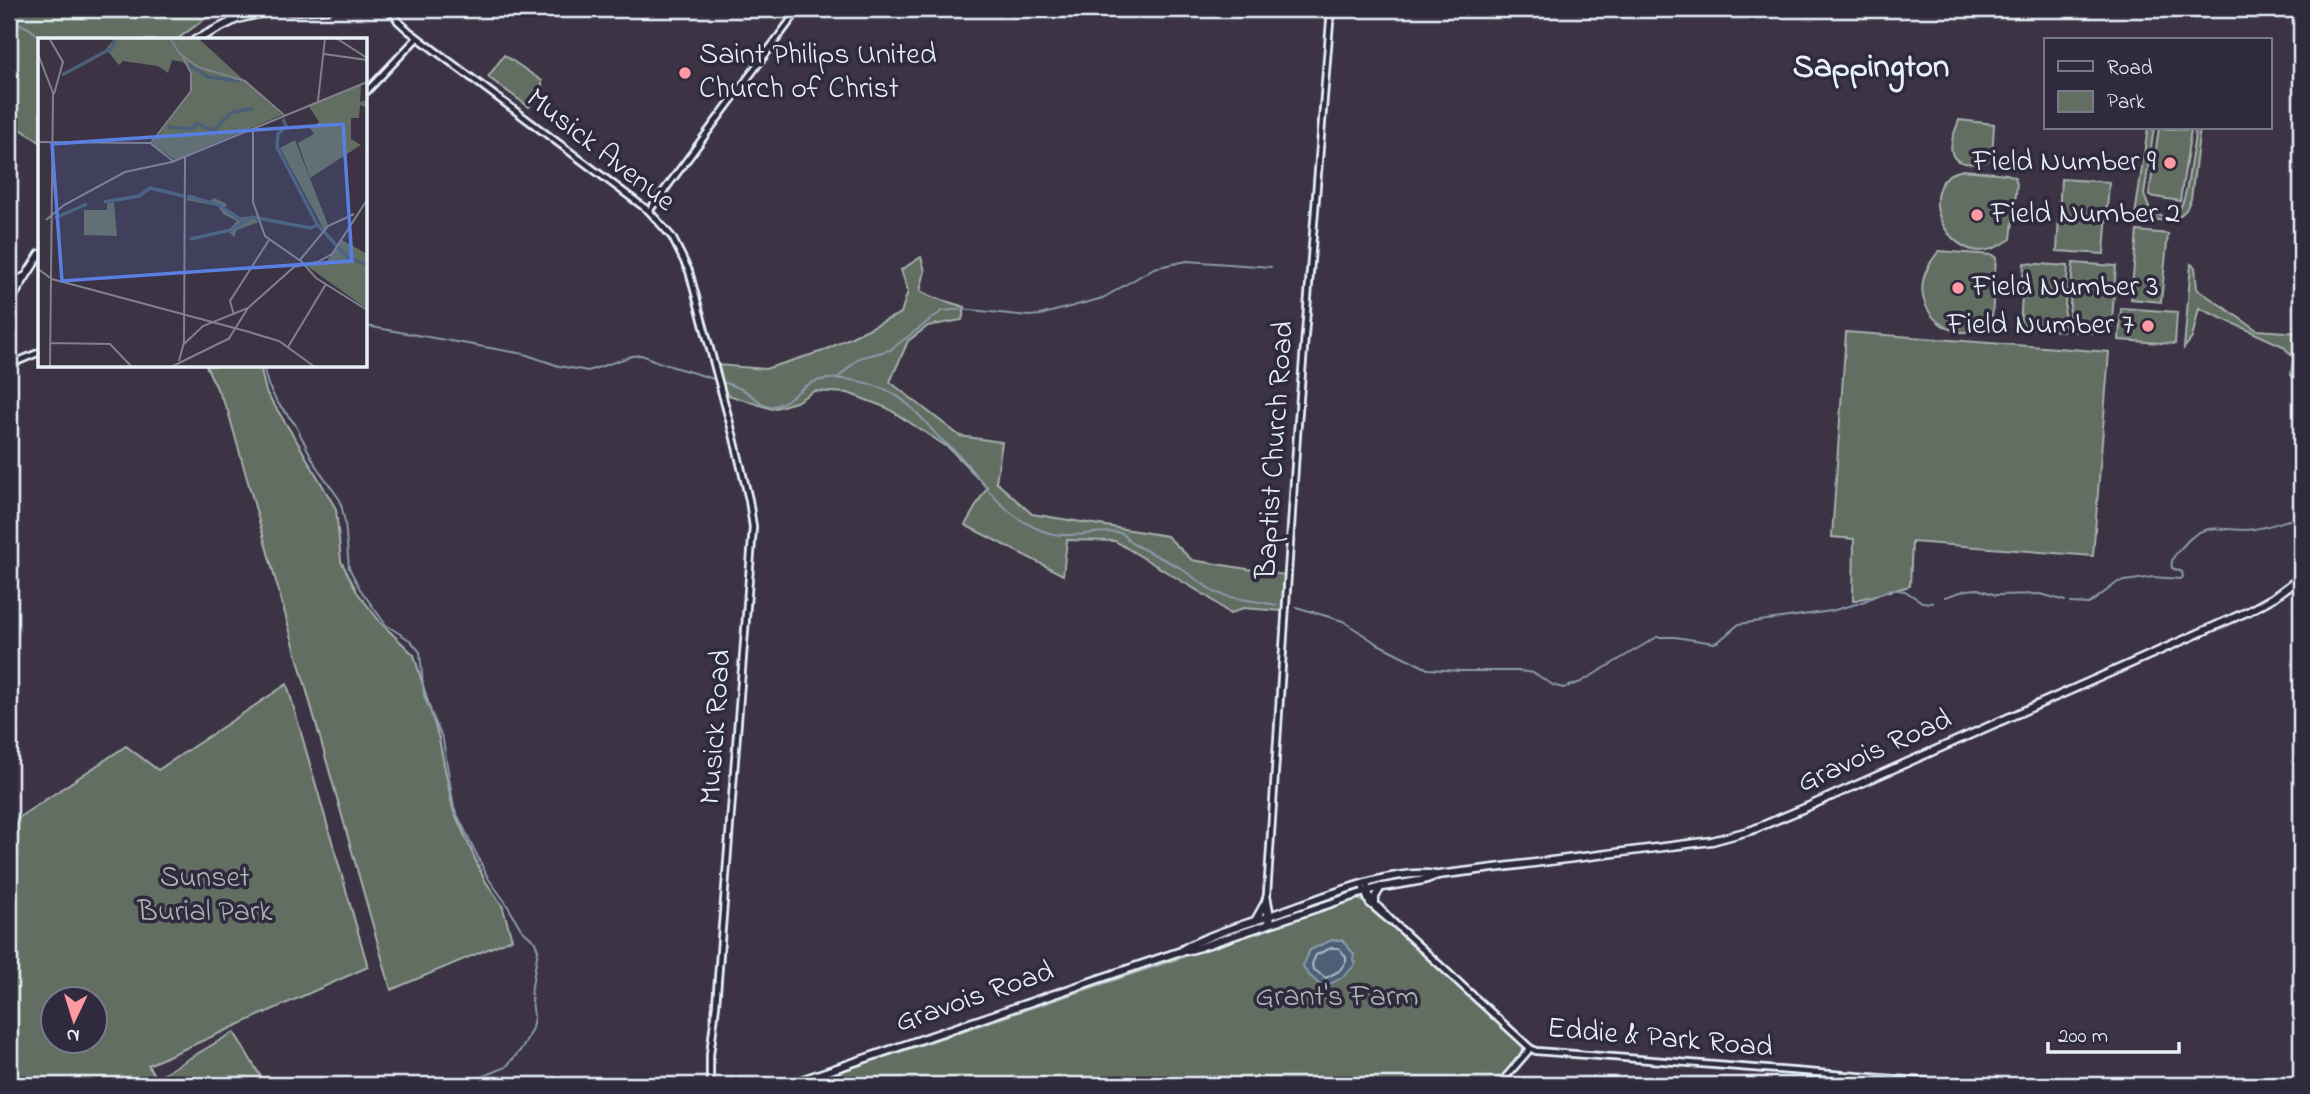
<svg xmlns="http://www.w3.org/2000/svg" width="2310" height="1094" font-family="'Indie Flower',sans-serif">
<rect width="100%" height="100%" fill="#3c3445"/>
<filter id="ink" filterUnits="userSpaceOnUse"><feTurbulence type="fractalNoise" baseFrequency=".0143" numOctaves="2"/><feDisplacementMap in="SourceGraphic" scale="14" xChannelSelector="R" yChannelSelector="G"/><feConvolveMatrix kernelMatrix="1 2 1 2 8 2 1 2 1" color-interpolation-filters="sRGB"/></filter>
<g filter="url(#ink)">
<g fill="#626e62" stroke="#a5b0ad" stroke-width="2" fill-rule="evenodd">
<path d="M9,9H232L205,19L176,40H40V142L9,121Z"/>
<path d="M504,55L542,81V90L529,107L488,77Z"/>
<path d="M1959,120L1994,124L1992,159C1982,164 1956,168 1952,153C1949,143 1956,129 1959,120Z"/>
<path d="M2148,128H2154L2144,195L2150,210C2184,234 2187,187 2190,166C2192,154 2195,141 2195,128H2200L2191,199L2186,210L2177,218L2165,221L2153,219L2142,209L2141,216L2135,215Z"/>
<path d="M2159,128L2191,130L2180,201L2149,196Z"/>
<path d="M1963,170L2007,174L2015,177L2017,184L2011,239C2002,245 1992,251 1980,251C1947,250 1921,199 1948,176C1952,172 1958,172 1963,170Z"/>
<path d="M2061,179L2109,182L2104,254L2057,251Z"/>
<path d="M2137,231L2168,234L2161,302L2131,299Z"/>
<path d="M1939,251L1992,255L1996,258L1992,318C1988,322 1983,327 1979,329C1948,342 1917,311 1923,281C1925,269 1932,260 1939,251Z"/>
<path d="M921,257L925,271L920,291L932,297L965,307L962,320L928,326L908,341L890,382L960,436L1002,442L996,482L1032,514L1167,536L1192,560L1285,575L1282,611L1243,608L1230,614L1208,597L1115,541L1067,540L1063,575L965,525L987,487L949,448L887,408L848,393L814,391L796,402L772,409L725,394L718,365L765,369L823,351L901,313L908,291L901,270Z"/>
<path d="M2024,263L2068,266L2063,331L2020,327Z"/>
<path d="M2073,263L2116,266L2111,334L2068,331Z"/>
<path d="M2191,264L2195,267L2197,289L2257,330L2301,333V384L2291,375L2293,357L2283,346L2199,308L2192,338L2184,348Z"/>
<path d="M2121,308L2177,312L2175,344L2119,340Z"/>
<path d="M1846,332L2109,352L2093,556L1912,542L1910,586L1853,601L1854,539L1832,537Z"/>
<path d="M206,366H260L266,392L298,443L336,509L341,561L357,592L381,623L414,655L439,739L453,809L484,879L502,905L512,939L391,990L228,411Z"/>
<path d="M287,684L368,967L148,1065L160,1085H9V824L126,746L158,770ZM52,1000H94V1042H52Z"/>
<path d="M1356,899L1364,901L1520,1041L1523,1049L1519,1058L1495,1085H801Z"/>
<path d="M234,1032L261,1077L248,1085H170L163,1074Z"/>
</g>
<path fill="#4b6076" stroke="#8a9aaa" stroke-width="2" d="M1332,940H1342L1354,954L1353,960L1356,963C1347,975 1336,985 1320,985L1307,973L1303,966L1310,950Z"/>
<g fill="none" stroke-linecap="round" stroke-linejoin="round">
<path stroke="#a9b7c4" stroke-width="2" d="M1331,948H1339L1346,957V962L1339,971L1326,978L1313,969L1312,964L1316,955Z"/>
<g stroke="#8a9aaa" stroke-width="2">
<path d="M9,19C20,24 35,29 41,40"/>
<path d="M366,326L524,354L559,366L588,371L632,356L641,355C648,357 654,361 661,363C688,372 715,378 742,389C750,393 763,406 768,406C784,408 796,391 809,384C830,373 866,381 886,390C905,398 921,417 934,432C942,442 953,448 961,457C986,487 1005,517 1043,531C1069,541 1095,529 1122,533L1133,544L1179,567L1214,592L1230,597L1277,605"/>
<path d="M263,366L268,385L277,402L295,424L316,466L340,500L345,522L349,568L360,589L386,625L411,641L420,652L424,696L443,740L454,808L488,878L506,903L521,929L535,942L538,950L531,992L534,1017L532,1028L523,1047L506,1067L477,1079L468,1085"/>
<path d="M838,378L859,358L890,350L942,311L962,309L1028,316L1040,315L1103,298L1154,268L1187,261L1271,267"/>
<path d="M1945,597L1967,590L1978,589L1996,595L2041,594L2065,601"/>
<path d="M2071,603L2089,604L2118,582L2153,577L2180,579L2183,577L2182,572L2172,568C2170,557 2177,553 2184,545C2208,517 2224,534 2254,529C2270,527 2285,520 2301,517"/>
<path d="M1296,607L1343,621L1376,643L1428,669L1460,671H1519L1534,673L1553,685L1563,688L1581,682L1657,637H1675L1714,643L1719,641L1739,624L1831,611L1860,603L1891,589L1905,591L1922,602L1933,603"/>
</g>
<g stroke="#e8f1f8" stroke-width="10">
<g id="tertiary">
<path d="M391,9L398,21L409,31L649,211L672,237L689,271L734,438L749,500L753,527L716,1005L710,1055V1085"/>
<path d="M366,92L417,38"/>
<path d="M649,211L799,9"/>
<path d="M9,365L40,352"/>
<path d="M1367,884L1371,899L1394,923L1530,1048L1536,1051L1970,1085"/>
<path d="M1362,885L1369,903L1390,921"/>
<path d="M1267,896L1272,923"/>
<path d="M1269,924L1264,905L1267,895L1297,435L1331,9"/>
<path d="M1499,1085L1530,1049"/>
</g>
</g>
<g stroke="#e8f1f8" stroke-width="11">
<g id="primary">
<path d="M278,9L291,11L329,9"/>
<path d="M195,40L237,19L279,9"/>
<path d="M9,284L24,277"/>
<path d="M9,303L40,254"/>
<path d="M1375,904V897L1381,887"/>
<path d="M1255,921L1264,905"/>
<path d="M1183,949C1210,934 1241,926 1269,916C1315,901 1389,867 1436,875"/>
<path d="M787,1085L1178,952L1194,949L1377,888L1424,880L1438,875L1712,841L1752,830L1807,807L2249,611L2274,597L2301,577"/>
</g>
</g>
<use href="#tertiary" stroke="#2f2a3d" stroke-width="4.5"/>
<use href="#primary" stroke="#2f2a3d" stroke-width="6"/>
</g>
</g>
<g fill="#ff9aa2" stroke="#2f2a3d" stroke-width="2.5">
<circle cx="685" cy="73" r="7"/>
<circle cx="2170" cy="163" r="7"/>
<circle cx="1977" cy="215" r="7"/>
<circle cx="1958" cy="288" r="7"/>
<circle cx="2148" cy="326" r="7"/>
</g>
<g text-anchor="middle" dominant-baseline="central" stroke-width="7" stroke-linejoin="round" paint-order="stroke">
<g font-size="30" fill="#e8f1f8" stroke="#2f2a3d" text-anchor="start">
<text x="699" y="56">Saint Philips United<tspan x="699" dy="34">Church of Christ</tspan></text>
<text x="2156" y="163" text-anchor="end">Field Number 9</text>
<text x="1991" y="215">Field Number 2</text>
<text x="1972" y="288">Field Number 3</text>
<text x="2134" y="326" text-anchor="end">Field Number 7</text>
</g>
<g font-size="30" fill="#e8f1f8" stroke="#2f2a3d">
<text transform="translate(600 151) rotate(38)">Musick Avenue</text>
<text transform="translate(1276 450) rotate(-86)">Baptist Church Road</text>
<text transform="translate(717 727) rotate(-86)">Musick Road</text>
<text transform="translate(1875 752) rotate(-24)">Gravois Road</text>
<text transform="translate(975 998) rotate(-19)">Gravois Road</text>
<text transform="translate(1660 1039) rotate(5)">Eddie &amp; Park Road</text>
</g>
<g font-size="30" fill="#acb6b4" stroke="#2f2a3d">
<text x="205" y="879">Sunset<tspan x="205" dy="34">Burial Park</tspan></text>
<text x="1337" y="998">Grant's Farm</text>
</g>
<g font-size="33" font-weight="bold" fill="#e8f1f8" stroke="#2f2a3d">
<text x="1871" y="68">Sappington</text>
</g>
</g>
<g transform="translate(38 38)">
<rect width="329" height="329" fill="#3c3445"/>
<path d="M77,0H160L244,77L137,122L114,106L153,53V33L145,24L134,22L130,35L120,28L85,23L81,27L68,11ZM323,47L322,64L329,62V70L322,67L321,80H313V101L323,107L272,140L260,105L276,96L272,90L281,84L270,67ZM257,102L290,187L286,192L242,110ZM154,157L170,165L176,160L189,166L186,171L199,180L214,178L221,184L199,192L196,199L190,193L199,183L185,176L180,168L148,162ZM76,164L79,198L46,197V172H69V166ZM304,202L329,216V271L269,228L289,223Z" fill="#626e62"/>
<path fill="none" stroke="#4b6076" stroke-width="3.5" d="M150,26L170,39L202,43M24,37L74,10L78,0M245,81L248,88L240,96L239,109L279,186L309,219L329,227M130,89L153,91L159,85L176,93L192,75L215,70M149,158L181,167L205,183M66,164L101,158L112,150L146,158M17,180L49,166M152,201L193,192L214,179L272,190L279,187"/>
<path fill="none" stroke="#81808d" stroke-width="2" d="M11,0L25,24L16,56M132,0L142,16L160,29L207,43L246,77M298,0L329,20M0,16L15,55L12,329M286,16L329,22M280,63L287,0M215,90V164L227,198L264,224L278,240L329,272M0,104L112,105L135,123M113,105L153,53V35L145,19M8,182L26,167L87,134L134,124L329,44M262,222L290,188L316,176M278,225L294,216L329,162M0,231L14,241L215,295M196,277L192,263L231,202M214,295L241,303L277,329M190,302L210,270L256,229L279,224M12,305L72,306L94,329M146,306L165,288L210,270M250,309L288,246M141,323L146,304L147,118M133,329L192,300"/>
<path fill="#5a7fe2" fill-opacity="0.15" stroke="#5a7fe2" stroke-width="3.5" d="M305,86L314,223L24,243L14,106Z"/>
<rect width="329" height="329" fill="none" stroke="#e8f1f8" stroke-width="3.5"/>
</g>
<rect width="2310" height="1094" fill="none" stroke="#2f2a3d" stroke-width="35"/>
<rect x="18" y="18" width="2275" height="1059" fill="none" stroke="#e8f1f8" stroke-width="2.5" filter="url(#ink)"/>
<rect x="2044" y="38" width="228" height="91" fill="#2f2a3d" stroke="#797a88" stroke-width="2"/>
<rect x="2058" y="61" width="35" height="10" fill="#2f2a3d" stroke="#797a88" stroke-width="2"/>
<text x="2107" y="74" font-size="21" fill="#e8f1f8">Road</text>
<rect x="2058" y="91" width="35" height="21" fill="#626e62" stroke="#797a88" stroke-width="2"/>
<text x="2107" y="108" font-size="21" fill="#e8f1f8">Park</text>
<g transform="translate(74 1020) rotate(184)"><circle r="33" fill="#2f2a3d" stroke="#797a88" stroke-width="2"/>
<path d="M0-5L12 26L0 18L-12 26Z" fill="#ff9aa2"/>
<text y="-10" font-size="19" font-weight="bold" text-anchor="middle" fill="#e8f1f8">N</text>
</g>
<path d="M2048 1042v10h131v-10" fill="none" stroke="#e8f1f8" stroke-width="3.5"/>
<text x="2058" y="1042" font-size="21" fill="#e8f1f8" stroke="#2f2a3d" stroke-width="5" paint-order="stroke">200 m</text>
</svg>
